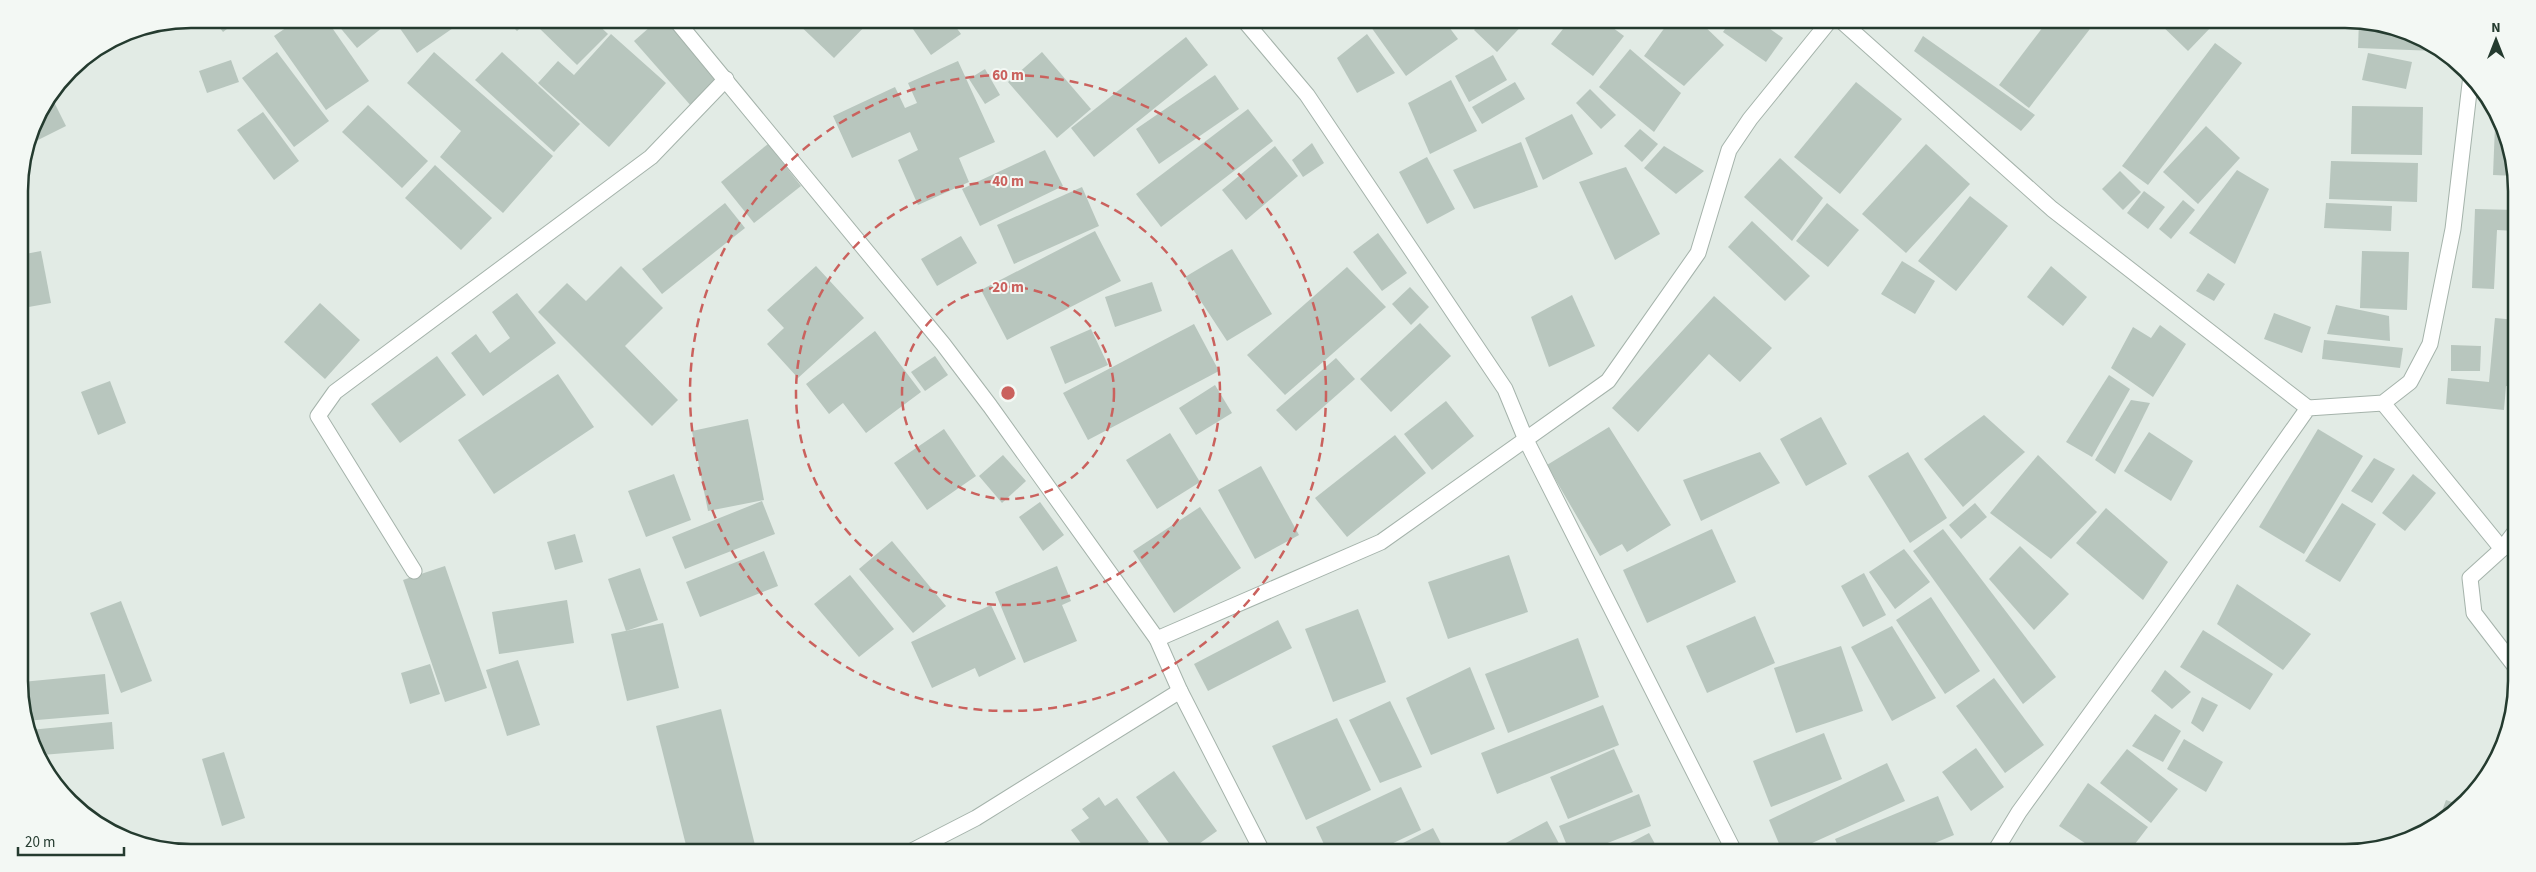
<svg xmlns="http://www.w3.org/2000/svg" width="2536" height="872" font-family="'Source Sans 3',sans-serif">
<rect width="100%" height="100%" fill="#e2ebe5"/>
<g fill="#b8c6be">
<path d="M213,19H240L223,32Z"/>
<path d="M299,19H326L369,81L326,110L274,36Z"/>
<path d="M333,19H393L357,48Z"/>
<path d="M411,19H451L456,26L417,53L399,27Z"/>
<path d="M505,19H530L517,31Z"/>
<path d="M543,19H592L608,34L577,65L536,25Z"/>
<path d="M659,19H669L723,80L692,107L634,41Z"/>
<path d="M793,19H872L834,58Z"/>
<path d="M906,19H950L961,34L931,55Z"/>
<path d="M1148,19H1163L1149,29Z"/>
<path d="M1382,19H1443L1458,39L1406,76L1371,27Z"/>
<path d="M1485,19H1528L1497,52L1474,30Z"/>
<path d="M1571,19H1601L1624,36L1593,76L1551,44Z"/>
<path d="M1671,19H1697L1724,45L1684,86L1644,56Z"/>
<path d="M1732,19H1756L1783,38L1766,62L1723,32Z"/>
<path d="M2049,19H2085L2093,25L2029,108L1999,85Z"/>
<path d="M2155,19H2207L2213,25L2188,51Z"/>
<path d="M2359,21L2400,28L2436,51L2358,48Z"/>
<path d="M611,34L666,83L609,147L538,83L558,61L574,75Z"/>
<path d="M1367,34L1395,73L1357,93L1337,58Z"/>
<path d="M1923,36L2035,115L2021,131L1914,51Z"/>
<path d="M1186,37L1208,65L1094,157L1071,128Z"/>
<path d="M2215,43L2242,63L2148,185L2122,166Z"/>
<path d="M1630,49L1681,93L1654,132L1599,87Z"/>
<path d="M277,52L329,121L294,147L242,78Z"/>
<path d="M434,52L553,156L503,213L440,157L461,131L407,83Z"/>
<path d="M502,52L580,124L554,152L475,80Z"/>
<path d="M1042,52L1091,109L1057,138L1008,82Z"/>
<path d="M2368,53L2412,62L2406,89L2362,80Z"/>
<path d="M1493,55L1507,80L1469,102L1455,76Z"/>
<path d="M231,60L239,82L207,93L199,71Z"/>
<path d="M958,61L995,142L959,158L969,182L918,205L898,160L918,150L910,132L852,158L833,116L895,87L905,108L917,103L908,83Z"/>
<path d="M985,69L1000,95L985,104L969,79Z"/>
<path d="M1215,75L1239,109L1159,164L1136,129Z"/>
<path d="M1451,80L1477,131L1430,154L1408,103Z"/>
<path d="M1515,82L1525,99L1482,124L1472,107Z"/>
<path d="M1856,82L1902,119L1840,194L1794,157Z"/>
<path d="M1590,89L1616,115L1601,129L1576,103Z"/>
<path d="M51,96L66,126L30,144L37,115Z"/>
<path d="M368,105L428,161L402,188L342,132Z"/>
<path d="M2352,106L2423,107L2422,155L2351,154Z"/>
<path d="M1248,109L1273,141L1161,227L1136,194Z"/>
<path d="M263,112L299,161L274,180L237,130Z"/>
<path d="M1572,114L1593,154L1543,180L1525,138Z"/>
<path d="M2206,126L2240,158L2198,204L2163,172Z"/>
<path d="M2495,126L2505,127L2516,176L2493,175Z"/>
<path d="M1640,129L1658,144L1642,162L1624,146Z"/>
<path d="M1521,142L1538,187L1474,209L1453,170Z"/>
<path d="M1312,143L1324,163L1303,177L1292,160Z"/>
<path d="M768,144L801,186L754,223L721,182Z"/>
<path d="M1926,144L1970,184L1906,253L1862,214Z"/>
<path d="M1275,146L1298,176L1246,220L1222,190Z"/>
<path d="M1664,146L1704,171L1676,194L1644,168Z"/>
<path d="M1045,150L1063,186L980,226L962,189Z"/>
<path d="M1427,157L1455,209L1427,224L1399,172Z"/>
<path d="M1780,158L1823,198L1792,241L1744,197Z"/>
<path d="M2331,161L2418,163L2417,202L2329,199Z"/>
<path d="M435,165L492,218L461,250L405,198Z"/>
<path d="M1626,167L1660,234L1615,260L1579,182Z"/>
<path d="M2237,170L2269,189L2235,264L2189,233Z"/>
<path d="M2120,171L2141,192L2123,210L2102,189Z"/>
<path d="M1082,187L1099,226L1014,264L997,225Z"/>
<path d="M2144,191L2165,207L2148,229L2127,213Z"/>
<path d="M1970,196L2008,226L1956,291L1918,261Z"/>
<path d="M2183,200L2195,210L2171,239L2159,229Z"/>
<path d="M725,203L745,228L662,294L642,269Z"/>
<path d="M1827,203L1859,230L1828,267L1796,241Z"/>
<path d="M2326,203L2392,206L2391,231L2324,228Z"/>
<path d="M2475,209L2516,210V231L2497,230L2494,289L2472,288Z"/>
<path d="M1752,221L1810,276L1785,301L1728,247Z"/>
<path d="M1095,231L1121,281L1007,340L981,290Z"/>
<path d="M1378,233L1407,273L1382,291L1353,252Z"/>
<path d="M961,236L977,263L937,286L921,259Z"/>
<path d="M1232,249L1272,314L1227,341L1185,277Z"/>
<path d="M41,251L51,303L23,308L20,292V255Z"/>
<path d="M2362,251L2409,252L2407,310L2360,308Z"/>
<path d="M1902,261L1935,281L1915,314L1881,294Z"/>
<path d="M621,266L663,308L625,346L678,400L652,426L538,312L567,283L586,301Z"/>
<path d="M816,266L864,318L798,378L767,344L784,328L767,310Z"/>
<path d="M2051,266L2087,297L2063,326L2027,297Z"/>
<path d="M1347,267L1386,307L1285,395L1247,355Z"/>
<path d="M2208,273L2225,284L2214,301L2196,291Z"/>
<path d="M1152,282L1162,311L1115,327L1105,297Z"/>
<path d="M1410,287L1429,307L1411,325L1392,304Z"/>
<path d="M517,293L556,343L483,396L451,353L476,334L490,353L510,338L492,312Z"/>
<path d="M1572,295L1595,346L1549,367L1531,317Z"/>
<path d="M1714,296L1772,348L1740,382L1709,354L1638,432L1612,408Z"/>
<path d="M320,303L360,340L325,379L284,342Z"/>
<path d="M2336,305L2389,316L2390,341L2327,334Z"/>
<path d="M2274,313L2311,327L2302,353L2264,339Z"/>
<path d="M2495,318L2516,320V387L2506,386L2504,410L2446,404L2448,378L2489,382Z"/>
<path d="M1420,323L1451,356L1391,412L1360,379Z"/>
<path d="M1194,324L1219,371L1088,440L1063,393Z"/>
<path d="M2160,325L2186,344L2153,397L2111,368L2133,327L2151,338Z"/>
<path d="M1091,329L1108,365L1065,384L1050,347Z"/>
<path d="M875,331L921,392L866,433L843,403L829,414L806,384Z"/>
<path d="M2324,340L2403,348L2400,368L2322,359Z"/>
<path d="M2451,345L2481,346L2480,371H2451Z"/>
<path d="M437,356L466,395L400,443L371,404Z"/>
<path d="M935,356L948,375L925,391L911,372Z"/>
<path d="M1336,358L1355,379L1296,431L1276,410Z"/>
<path d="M558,374L594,427L494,494L458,440Z"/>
<path d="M2109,375L2130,389L2092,457L2066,442Z"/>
<path d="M110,381L126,423L98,435L81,392Z"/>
<path d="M1215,385L1232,413L1196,435L1179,408Z"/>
<path d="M2131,400L2150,403L2115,474L2095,460Z"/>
<path d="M1446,401L1474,436L1432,470L1404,434Z"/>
<path d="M1984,415L2025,452L1963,507L1924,459Z"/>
<path d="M1821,417L1847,464L1806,486L1780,439Z"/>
<path d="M748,419L764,500L708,511L692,431Z"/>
<path d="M1609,427L1671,525L1627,552L1622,544L1600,556L1547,465Z"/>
<path d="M944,429L976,476L927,510L894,463Z"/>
<path d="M2318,429L2363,456L2304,554L2259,527Z"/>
<path d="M2149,432L2193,461L2171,501L2124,471Z"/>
<path d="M1170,433L1200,482L1157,509L1126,460Z"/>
<path d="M1395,435L1426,473L1347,537L1315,498Z"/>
<path d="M1760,452L1780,483L1701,521L1683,480Z"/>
<path d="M1908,452L1947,518L1910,543L1868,476Z"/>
<path d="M1003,455L1026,481L1002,503L979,476Z"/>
<path d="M2038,455L2097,512L2051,559L1990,513Z"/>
<path d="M2374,458L2395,469L2372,503L2351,491Z"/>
<path d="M1261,466L1299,535L1255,559L1218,490Z"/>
<path d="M674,474L691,520L646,537L628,491Z"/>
<path d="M2413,474L2436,493L2405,531L2382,513Z"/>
<path d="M762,501L775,534L685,569L672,537Z"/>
<path d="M1040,502L1064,535L1043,551L1019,517Z"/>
<path d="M1975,503L1987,517L1961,539L1949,525Z"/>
<path d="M2342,503L2376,524L2340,582L2305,561Z"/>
<path d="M1200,507L1241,568L1174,613L1133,551Z"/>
<path d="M2106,508L2168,562L2143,600L2076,543Z"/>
<path d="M1712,529L1736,582L1647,623L1623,570Z"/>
<path d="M1943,529L2056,677L2023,704L1913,551Z"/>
<path d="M575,534L583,562L555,570L547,542Z"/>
<path d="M892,541L946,606L913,633L859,569Z"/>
<path d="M2020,546L2069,594L2034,630L1989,579Z"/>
<path d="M1904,549L1930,582L1895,609L1869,572Z"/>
<path d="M764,551L778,586L700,617L686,582Z"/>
<path d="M1509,555L1528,612L1448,639L1428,582Z"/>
<path d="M445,566L487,688L445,702L403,580Z"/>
<path d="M1057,566L1071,601L1062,605L1077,641L1024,663L995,592Z"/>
<path d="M640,568L658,620L626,631L608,579Z"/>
<path d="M1864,573L1886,615L1863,627L1841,586Z"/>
<path d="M850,575L894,629L859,657L814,604Z"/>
<path d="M2237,584L2311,634L2283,670L2217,624Z"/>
<path d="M1931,597L1980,671L1945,694L1896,620Z"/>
<path d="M567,600L574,643L499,654L492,612Z"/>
<path d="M121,601L152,681L121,693L90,613Z"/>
<path d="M991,605L1016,659L979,677L975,668L932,688L911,642Z"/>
<path d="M1358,609L1386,682L1333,702L1305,629Z"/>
<path d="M1755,616L1775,663L1707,693L1686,646Z"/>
<path d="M1278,620L1292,648L1208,691L1194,664Z"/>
<path d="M663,623L679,688L627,701L611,634Z"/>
<path d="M1892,626L1936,698L1892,721L1851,647Z"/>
<path d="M2203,630L2273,674L2250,710L2180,667Z"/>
<path d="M1578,638L1599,697L1508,733L1485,674Z"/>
<path d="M1841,646L1863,711L1796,733L1774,668Z"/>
<path d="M518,660L540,725L507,736L486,670Z"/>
<path d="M430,664L440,694L410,704L401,673Z"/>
<path d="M1470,667L1495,729L1431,755L1406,698Z"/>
<path d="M2165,670L2191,692L2172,709L2151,691Z"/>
<path d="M105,674L109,714L25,721L22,682Z"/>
<path d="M1994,678L2044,745L2005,773L1956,706Z"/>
<path d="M2202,697L2218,705L2203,732L2191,723Z"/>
<path d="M1390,701L1422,767L1380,783L1349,720Z"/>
<path d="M1603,705L1619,745L1497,794L1481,753Z"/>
<path d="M721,709L757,853H688L656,726Z"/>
<path d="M2155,714L2181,731L2163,762L2132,746Z"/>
<path d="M1337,718L1371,790L1306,820L1272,746Z"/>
<path d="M112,722L114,749L42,755L30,730Z"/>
<path d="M1824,733L1842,779L1771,807L1753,761Z"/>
<path d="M2184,739L2223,762L2206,792L2167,769Z"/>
<path d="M1976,748L2004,787L1971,811L1942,772Z"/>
<path d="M1614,749L1633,792L1568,819L1550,777Z"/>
<path d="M2127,749L2178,789L2151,823L2100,783Z"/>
<path d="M224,752L245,818L222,826L202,759Z"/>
<path d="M1887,763L1905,801L1790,853H1783L1769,820Z"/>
<path d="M1174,771L1217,831L1186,853H1176L1136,797Z"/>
<path d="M2088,783L2148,827L2128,853H2100L2059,826Z"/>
<path d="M1401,787L1421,830L1372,853H1328L1316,827Z"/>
<path d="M1639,794L1651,826L1582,853H1570L1559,826Z"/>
<path d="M1938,796L1954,835L1911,853H1841L1835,839Z"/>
<path d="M1099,797L1105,806L1117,798L1149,842L1133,853H1088L1071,830L1089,818L1082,809Z"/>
<path d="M2446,800L2461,805L2450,817L2437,825Z"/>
<path d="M1547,821L1564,853H1487Z"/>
<path d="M1433,828L1446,853H1383Z"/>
<path d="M1649,833L1660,853H1611Z"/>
</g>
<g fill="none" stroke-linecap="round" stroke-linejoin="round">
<g stroke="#a5b3ab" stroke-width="17">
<g id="minor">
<path d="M675,19L943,344L990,406L1157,639L1180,691L1263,853"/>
<path d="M1243,19L1307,95L1505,389L1526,440L1735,853"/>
<path d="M1839,19L2052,209L2308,408"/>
<path d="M2383,403L2502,549"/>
<path d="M2517,529L2502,549L2470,578L2474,613L2517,669"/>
<path d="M414,571L318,416L335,392L651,157L726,79"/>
<path d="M1157,639L1381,542L1608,381L1698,253L1729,150L1750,119L1831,19"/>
<path d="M908,853L976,818L1180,691"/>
<path d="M1994,853L2019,812L2157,622L2308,408L2383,403L2410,382L2430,344L2453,229L2471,75"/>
</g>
</g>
<use href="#minor" stroke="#fff" stroke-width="15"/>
</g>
<g fill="none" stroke="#ca615d" stroke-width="2.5" stroke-dasharray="9 6">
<circle cx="1008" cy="393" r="106"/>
<circle cx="1008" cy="393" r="212"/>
<circle cx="1008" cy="393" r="318"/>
</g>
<path d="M0 0H2536V872H0ZM191 28H2345A163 163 0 0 1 2508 191V681A163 163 0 0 1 2345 844H191A163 163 0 0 1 28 681V191A163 163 0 0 1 191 28Z" fill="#f3f8f4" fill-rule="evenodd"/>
<path fill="none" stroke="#243b2f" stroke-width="2.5" d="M191 28H2345A163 163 0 0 1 2508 191V681A163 163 0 0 1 2345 844H191A163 163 0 0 1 28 681V191A163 163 0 0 1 191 28Z"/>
<circle cx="1008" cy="393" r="8" fill="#ca615d" stroke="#f3f8f4" stroke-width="2.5"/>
<g font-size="15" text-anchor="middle" font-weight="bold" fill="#ca615d" stroke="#f3f8f4" stroke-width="4" stroke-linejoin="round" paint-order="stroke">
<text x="1008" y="80">60 m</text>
<text x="1008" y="186">40 m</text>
<text x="1008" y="292">20 m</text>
</g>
<g transform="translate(2496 40)" stroke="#f3f8f4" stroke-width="4" paint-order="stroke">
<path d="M0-4L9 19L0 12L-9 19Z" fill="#243b2f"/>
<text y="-8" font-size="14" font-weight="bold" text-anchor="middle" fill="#243b2f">N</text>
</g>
<path d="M18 847v8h106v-8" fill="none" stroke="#243b2f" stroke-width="2.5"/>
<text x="25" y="847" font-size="15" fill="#243b2f" stroke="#f3f8f4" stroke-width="4" paint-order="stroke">20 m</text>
</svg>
